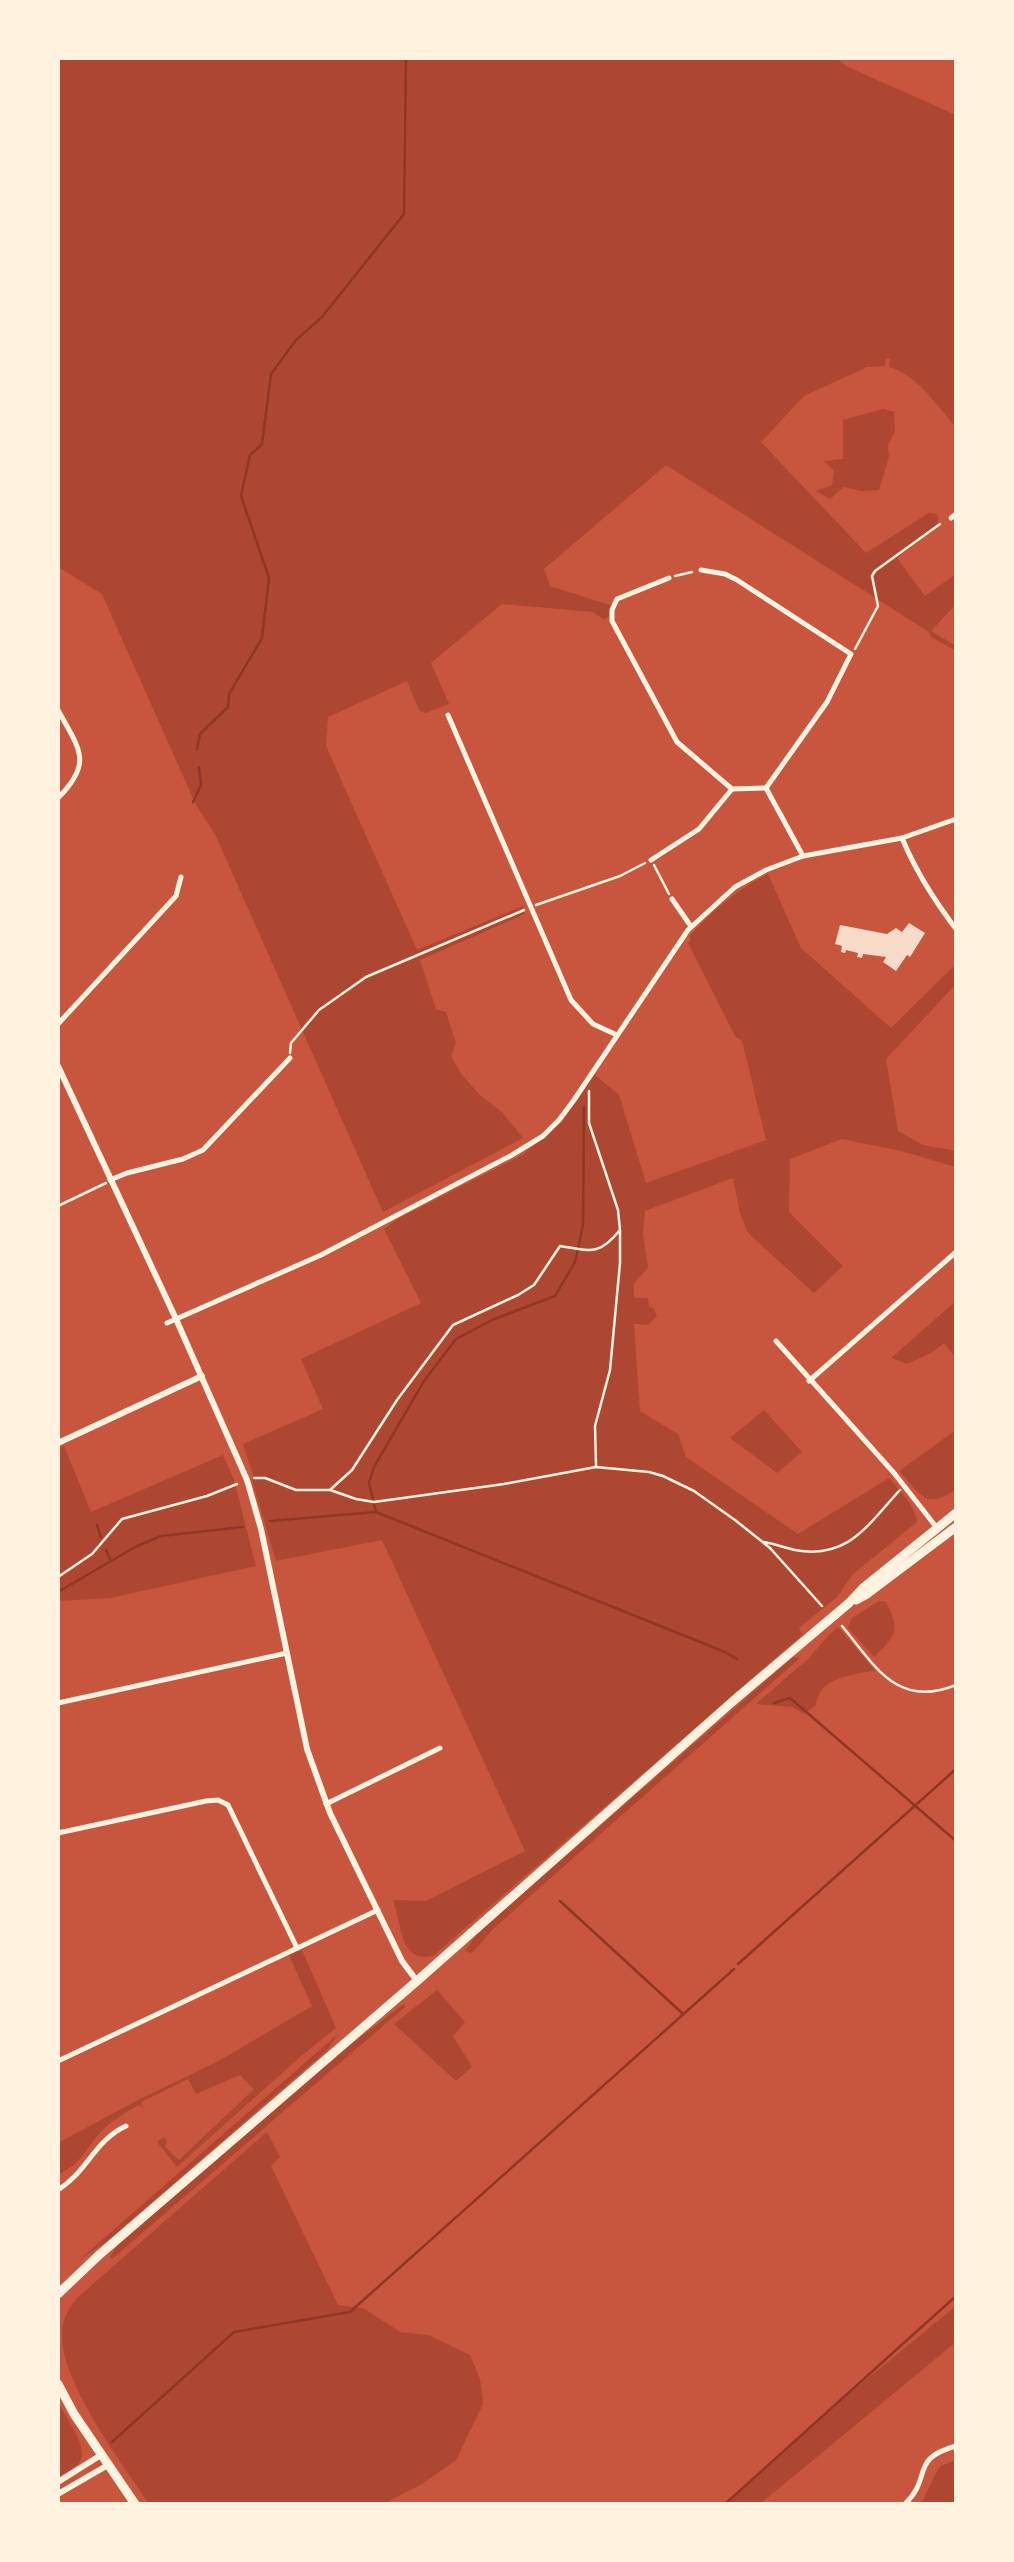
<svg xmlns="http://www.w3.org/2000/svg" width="1014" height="2562" font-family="Cabin,sans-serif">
<rect width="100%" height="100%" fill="#c8553d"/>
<g fill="#ae4732">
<path d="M58,58H836L848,67L956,115V427C937,406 918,375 889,367L890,359H886L885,366L867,367L804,396L761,442L866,553L929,513L937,514L939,526L897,558L925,596L956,574V604L931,631L956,646V651L931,637L929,632L666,465L544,569L550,586L610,605L609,617L603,619L593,612L502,604L431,663L449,704L426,713L419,710L407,681L328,717L326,746L417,950L523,906L525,914L420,960L436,1009L446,1012L456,1043L451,1056L462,1075L480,1095L502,1112L523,1138L383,1212L215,834L196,805L102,594L58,567Z"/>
<path d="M883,409L894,412L895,431L888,445L889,457L879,490L861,491L844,487L830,499L816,491L832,485L834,471L824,461L843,459V420Z"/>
<path d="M768,874L801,948L891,1028L956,964V984L886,1059L898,1131L923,1145L956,1151V1167L901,1151L842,1139L790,1159L789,1212L843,1266L814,1293L748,1233L740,1213L733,1178L645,1211L643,1234L648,1268L634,1283V1298H648L649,1307L653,1308L657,1316L648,1325L634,1324L640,1411L678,1434L686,1457L798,1534L889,1478C900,1491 915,1505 917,1522L853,1574L837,1597L799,1628L802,1635L433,1956C398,1964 402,1921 393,1900L426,1901L525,1851L382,1540L276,1561L252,1480L254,1478L243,1444L323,1409L301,1359L421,1303L384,1229L399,1218L522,1155L562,1122L594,1074L619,1095L646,1183L766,1140L742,1041L735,1036L688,943L691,939L689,937C712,911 737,890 768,874Z"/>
<path d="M956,1301V1356L955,1357L944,1343L931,1353L907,1364L891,1358Z"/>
<path d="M764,1410L802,1452L777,1473L730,1438Z"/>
<path d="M956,1430V1489C925,1511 921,1494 899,1471Z"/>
<path d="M64,1446L91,1512L223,1455L234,1480L256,1566L110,1598L58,1601V1449Z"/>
<path d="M879,1601L886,1602C901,1631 896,1635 874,1657L848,1628L851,1619Z"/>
<path d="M838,1627L875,1670C852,1676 819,1676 816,1705L804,1714L792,1707L756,1704L808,1659L828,1636Z"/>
<path d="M793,1657L800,1658L493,1929L472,1953L465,1951L477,1934Z"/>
<path d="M302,1950L336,2028L300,2057L177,2167L157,2142L164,2137L167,2141L165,2147L179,2160L254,2089L240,2075L196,2094L188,2079L141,2102L144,2109L139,2105C125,2113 110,2121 99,2134C84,2151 82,2163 59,2174L58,2143L138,2100L217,2062L312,2006L289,1955Z"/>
<path d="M437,1990L465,2022L453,2036L472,2067L456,2081L394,2024Z"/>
<path d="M404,2004L405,2007L112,2259L110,2257L118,2245L350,2045Z"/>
<path d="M338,2034L327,2050L106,2242L79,2260Z"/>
<path d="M267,2132L280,2157L271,2166L338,2305L363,2308L400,2332L429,2335L470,2355L480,2379L483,2404L456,2460L422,2484L383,2504H149C122,2463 60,2382 62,2333C62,2319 69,2308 77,2298Z"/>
<path d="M956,2306V2342L760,2504H725L841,2400Z"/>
<path d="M58,2403C65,2416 91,2450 79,2463C74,2468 64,2473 58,2477Z"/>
<path d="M956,2460V2504H921L937,2471L941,2466Z"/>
</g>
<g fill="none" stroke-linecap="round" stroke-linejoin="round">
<g stroke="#8f3625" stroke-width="2.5">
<path d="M197,749L200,734L228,707L229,694L262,638L269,578L241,496L250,455L262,444L271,374L296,340L322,317L404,214L406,58"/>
<path d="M193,802L201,785L199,767"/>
<path d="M376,1512L369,1483L374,1467L424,1381L456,1339L492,1320L555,1296L575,1262L583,1225L584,1107"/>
<path d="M270,1521L376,1512L725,1652L737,1659"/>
<path d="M97,1525L101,1538"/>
<path d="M106,1550L111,1561"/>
<path d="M58,1592L135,1547L161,1536L243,1527"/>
<path d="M774,1703L790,1698L956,1841"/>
<path d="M560,1901L682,2013"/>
<path d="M738,1964L956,1769"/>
<path d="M112,2442L234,2332L350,2312L734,1969"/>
<path d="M725,2504L956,2296"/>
</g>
</g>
<path fill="#f7dbc8" d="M909,923L925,933L910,957L907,955L896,971L883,962L886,957L863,954L862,958L857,957L858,953L846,950L845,953L841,952L842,946L835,944L840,925L887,934L896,928L902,932Z"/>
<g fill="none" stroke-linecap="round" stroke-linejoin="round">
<g stroke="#fff3e0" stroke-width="2.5">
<path d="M675,576L692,572"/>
<path d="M855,649L878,606L872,576L875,571L940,524"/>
<path d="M654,865L669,894"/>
<path d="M536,905L620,876L645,863"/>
<path d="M290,1053L291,1043L319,1010L366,977L524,910"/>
<path d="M589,1091V1123L618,1210L620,1230V1263L610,1370L595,1426L596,1466"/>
<path d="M58,1206L106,1183"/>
<path d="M254,1478H265L296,1490H330L356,1499L374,1502L504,1484L596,1467L649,1472L663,1476L694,1491L735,1520L770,1548L822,1606"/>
<path d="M331,1489L352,1470L397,1400L453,1325L518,1295L534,1285L560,1246C591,1251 599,1256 620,1230"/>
<path d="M764,1542C775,1544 785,1548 795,1550C849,1560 868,1524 900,1490"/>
<path d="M58,1577L92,1554L122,1519L207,1496L237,1484"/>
<path d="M842,1626C875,1666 897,1709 956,1685"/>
</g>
<g stroke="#fff3e0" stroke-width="5">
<path d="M951,518L956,514"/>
<path d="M701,570L725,574L737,580L851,654L827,702L766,788L803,856"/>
<path d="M669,578L617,599L612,610V621L677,742L732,789L765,788"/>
<path d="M58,710C79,749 94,762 58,798"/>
<path d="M448,715L571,1000L593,1024L617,1035"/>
<path d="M902,838C916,872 934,900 956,929"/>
<path d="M651,860L699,829L732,789"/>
<path d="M672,899L690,925"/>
<path d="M58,1024L176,896L181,877"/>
<path d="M110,1180L127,1173L183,1159L203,1150L290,1058"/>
<path d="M167,1323L321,1255L512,1155L543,1136L559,1120L574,1100L688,930L735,887L766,870L803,856L902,838L956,819"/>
<path d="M776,1341L894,1473L937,1528"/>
<path d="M809,1381L956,1252"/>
<path d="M58,1703L287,1653"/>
<path d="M326,1804L440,1748"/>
<path d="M58,1833L206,1801L218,1800L228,1805L297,1948"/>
<path d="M58,2061L378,1910"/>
<path d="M58,2190C87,2172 95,2140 126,2126"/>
<path d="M905,2504C933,2477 909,2459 956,2446"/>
</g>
<g stroke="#fff3e0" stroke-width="6">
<path d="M58,1066L176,1319L247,1480L261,1529L307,1749L330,1813L402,1961L417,1981"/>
<path d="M58,1443L202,1376"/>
<path d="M58,2482L101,2455"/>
<path d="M58,2494L108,2465"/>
</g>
<g stroke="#fff3e0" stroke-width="9">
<path d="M856,1600L867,1594L956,1527"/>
<path d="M58,2294L99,2255L417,1981L732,1702L849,1603L863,1588L956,1513"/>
<path d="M58,2384L74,2414L135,2504"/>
</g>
</g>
<rect width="1014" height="2562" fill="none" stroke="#fff3e0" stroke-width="120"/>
</svg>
